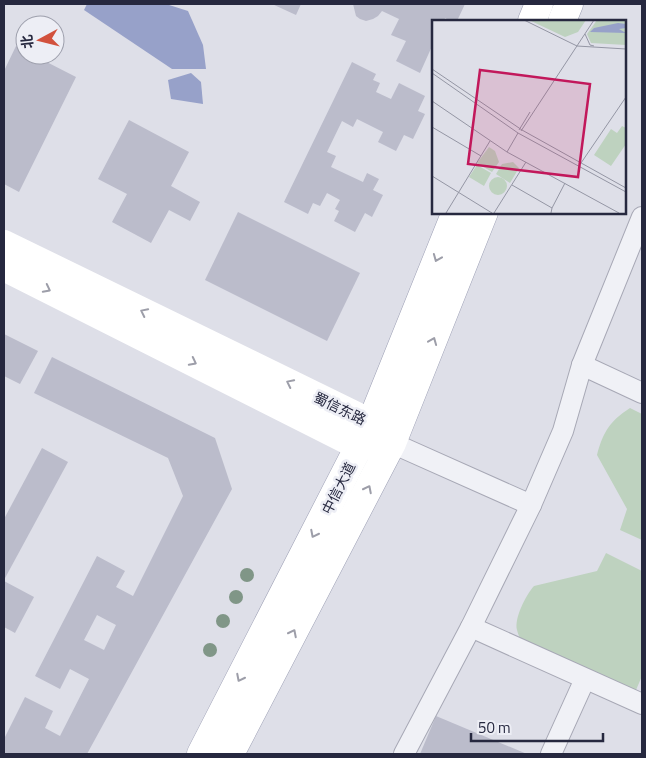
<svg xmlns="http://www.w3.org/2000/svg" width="646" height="758" font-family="'Titillium Web','Noto Sans SC',sans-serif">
<rect width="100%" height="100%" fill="#dedfe8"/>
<g fill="#bed2bf">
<path d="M630,408L642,414V540L620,530L627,509L597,455C603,432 610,421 630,408Z"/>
<path d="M606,553L642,571V676L633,697L523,645C521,640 518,635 517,630C514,618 526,595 534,586L597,571Z"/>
</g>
<g fill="#97a1c9">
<path d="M87,4H166L188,11L203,45L206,69H172L84,10Z"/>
<path d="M191,73L201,82L203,104L171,99L168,80Z"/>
</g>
<g fill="#bbbccb" fill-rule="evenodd">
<path d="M272,4H301L296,15Z"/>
<path d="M353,4H427L430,5L431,4H465L457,21H451L445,18L444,21H433V44L420,73L396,61L406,41L391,35L399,19L382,11L378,16L373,19L366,21L360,19L356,16Z"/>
<path d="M16,46L25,51V55H33L76,77L19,192L4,184V71Z"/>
<path d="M352,62L376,74L373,80L380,83L376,92L391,99L399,83L425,96L418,111L425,114L413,139L404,135L396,151L378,142L383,132L357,119L353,127L342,121L327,152L336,156L331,167L363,182L367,173L379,179L373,190L383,195L372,217L365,213L355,232L334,221L339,211L335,209L340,200L327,193L320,206L313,203L308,214L284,202Z"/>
<path d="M129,120L189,152L171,186L200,202L190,221L169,210L151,243L112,222L127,194L98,179Z"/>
<path d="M238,212L360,273L327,341L205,280Z"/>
<path d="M4,334L38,351L20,384L4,376Z"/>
<path d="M52,357L215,438L232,489L87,754H4V739L25,697L53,711L45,728L60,736L89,679L70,669L60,689L35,676L97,556L125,571L116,587L133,596L183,496L168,458L34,393ZM97,615L116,625L104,650L84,640Z"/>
<path d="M42,448L68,462L4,580V519Z"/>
<path d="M4,581L34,597L15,633L4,627Z"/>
<path d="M436,716L527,754H420Z"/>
</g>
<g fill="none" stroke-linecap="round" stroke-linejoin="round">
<g stroke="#a7a8b5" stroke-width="22">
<g id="street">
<path d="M582,365L642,393"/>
<path d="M392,443L531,505"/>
<path d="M471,627L642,704"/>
<path d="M404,754L471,627L531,505L563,431L582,365L642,217"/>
<path d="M551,754L585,679"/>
</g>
</g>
<g stroke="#9c9fb4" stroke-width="29">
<g id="primary">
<path d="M532,21L539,4"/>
<path d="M562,21L569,4"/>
<path d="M201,754L371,423L456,212"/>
<path d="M230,754L392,443L484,212"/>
</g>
</g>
<use href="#street" stroke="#f0f1f6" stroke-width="20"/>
<g stroke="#fff" stroke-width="28">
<path d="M4,244L371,423L389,440"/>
<path d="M4,267L359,446L383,444"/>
</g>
<use href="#primary" stroke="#fff" stroke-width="28"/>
</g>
<g fill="#809687">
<circle cx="247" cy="575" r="7"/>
<circle cx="236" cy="597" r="7"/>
<circle cx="223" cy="621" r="7"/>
<circle cx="210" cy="650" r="7"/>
</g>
<defs><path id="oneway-chevron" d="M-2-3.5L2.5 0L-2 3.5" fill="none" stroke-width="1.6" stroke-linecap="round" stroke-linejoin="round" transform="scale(1.25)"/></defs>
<g stroke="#9d9ea9">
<use href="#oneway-chevron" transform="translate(437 258) rotate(112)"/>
<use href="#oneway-chevron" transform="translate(47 289) rotate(27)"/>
<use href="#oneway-chevron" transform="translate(144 312) rotate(-154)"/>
<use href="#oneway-chevron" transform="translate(433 341) rotate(-68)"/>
<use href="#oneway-chevron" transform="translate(193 362) rotate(27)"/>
<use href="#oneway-chevron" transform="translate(290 383) rotate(-154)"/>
<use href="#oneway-chevron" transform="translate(368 489) rotate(-63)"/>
<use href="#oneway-chevron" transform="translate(314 534) rotate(117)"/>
<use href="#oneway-chevron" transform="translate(293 633) rotate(-63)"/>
<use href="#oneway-chevron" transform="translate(240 678) rotate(117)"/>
</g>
<g text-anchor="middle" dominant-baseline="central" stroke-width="5" stroke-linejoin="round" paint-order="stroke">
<g font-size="14" fill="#26283f" stroke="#edeef5">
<text transform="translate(340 408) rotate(26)">蜀信东路</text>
<text transform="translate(338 488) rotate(-63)">中信大道</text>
</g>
</g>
<g transform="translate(432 20)">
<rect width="194" height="194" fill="#dedfe8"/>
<path d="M97,0H154L146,12L133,17ZM165,0H194V25L159,23L155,14ZM190,106L194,108V124L179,146L162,135L179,109L185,113ZM57,127L63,131L67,142L60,152L45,143ZM81,142L87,148L78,163L64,154L70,144ZM45,145L59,153L52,166L37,157ZM57 166a9 9 0 1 1 18 0a9 9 0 1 1-18 0Z" fill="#bed2bf"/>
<path d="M186,3L194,4V8L187,9L194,13L158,12L162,8Z" fill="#97a1c9"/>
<path fill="none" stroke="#9496a4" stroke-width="1" d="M92,0L145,26L194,29M153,14L158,25L162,26M0,49L90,110L194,168M0,53L86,113L194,172M0,81L75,132L187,193M0,107L49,136M87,110L98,92M89,111L162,0M75,132L86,113M149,143L194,77M0,156L60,193M80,165L120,188L119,193M120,188L133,163M14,193L58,121M62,193L94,142"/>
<path fill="#c2185b" fill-opacity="0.15" stroke="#c2185b" stroke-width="2.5" d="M48,50L158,64L146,157L36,144Z"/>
<rect width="194" height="194" fill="none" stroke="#26283f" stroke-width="2.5"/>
</g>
<rect width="646" height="758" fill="none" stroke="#26283f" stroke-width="10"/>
<g transform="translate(40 40) rotate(263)"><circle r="24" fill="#edeef5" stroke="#9d9fac"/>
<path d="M0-4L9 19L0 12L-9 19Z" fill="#d2513d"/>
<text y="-8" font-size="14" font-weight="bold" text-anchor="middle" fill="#26283f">北</text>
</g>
<path d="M471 733v8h132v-8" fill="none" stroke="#26283f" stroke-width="2.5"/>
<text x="478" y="733" font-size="15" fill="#26283f" stroke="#edeef5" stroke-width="4" paint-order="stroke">50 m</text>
</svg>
